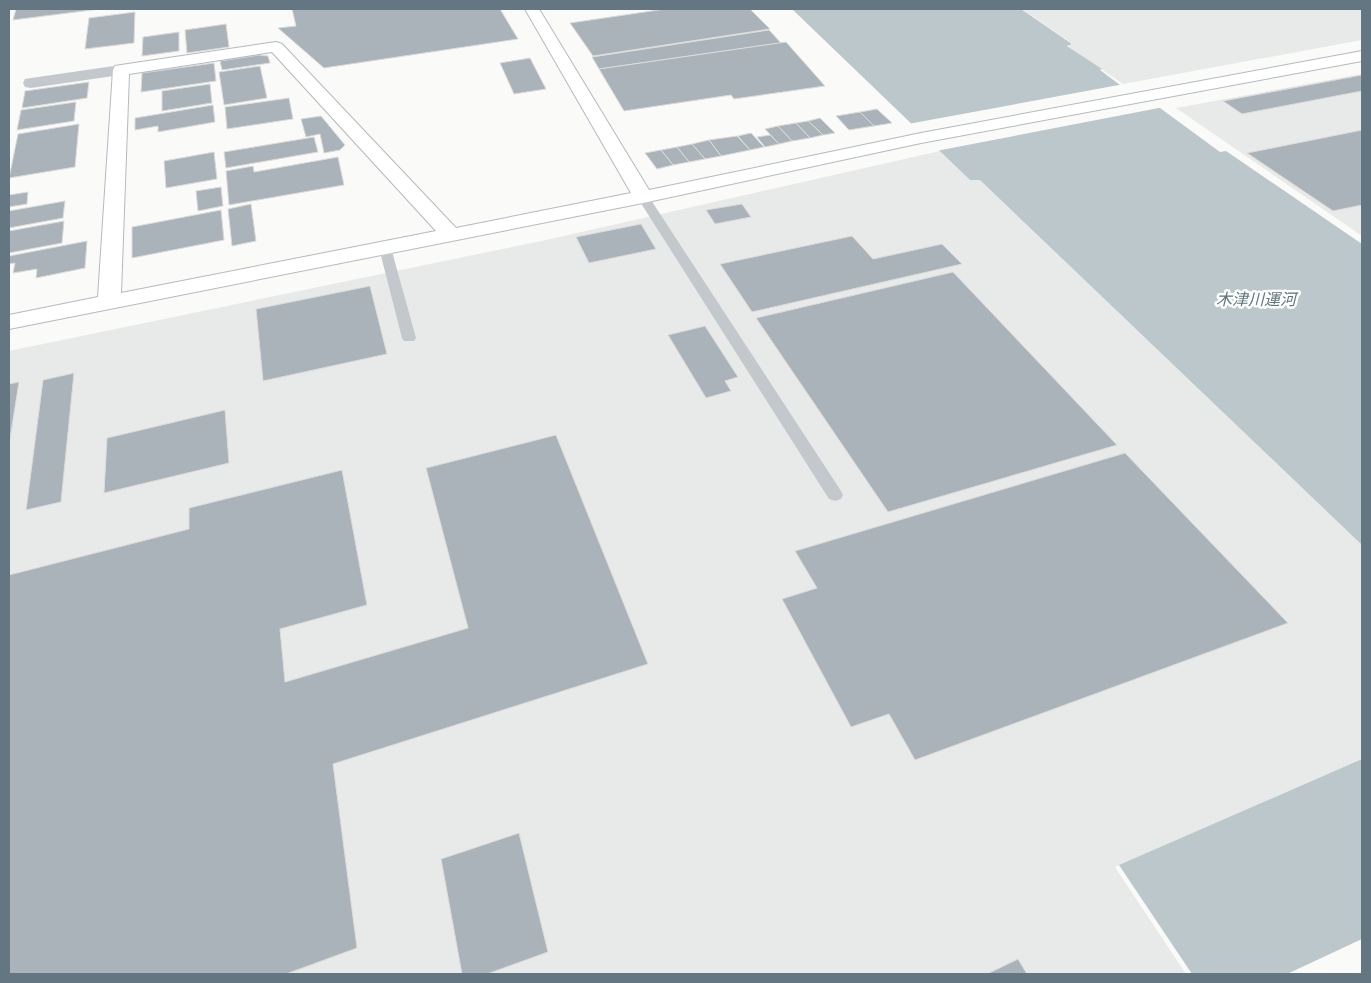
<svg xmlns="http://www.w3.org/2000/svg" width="1371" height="983" font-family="'PT Sans Narrow','Noto Sans JP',sans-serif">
<rect width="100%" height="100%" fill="#fafaf8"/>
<g fill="#e8e9e9">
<path d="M1022,9H1362V40L1123,84L1068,46L1073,44Z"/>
<path d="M1362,74V236L1176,108Z"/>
<path d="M940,151L970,180L980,179L1362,545V759L1115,867L1186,974H9V351L546,240Z"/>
</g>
<g fill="#bbc7cb">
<path d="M792,9H1021L1072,44L1067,46L1102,69L1100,70L1120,85L1160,108L1220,152L1226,151L1362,244V545L980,180H970Z"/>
<path d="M1362,759V939L1287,974H1192L1119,865Z"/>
</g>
<path fill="#fafaf8" d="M1124,84L1164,107L936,151L908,124Z"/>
<g fill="#aab3b9" stroke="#dcdcda">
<path d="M16,9H100L13,20Z"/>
<path d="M292,9H500L518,39L324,68L278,28L296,26Z"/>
<path d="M665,9H750L770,29L593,56L570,23Z"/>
<path d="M135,12L134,43L85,49L89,18Z"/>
<path d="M226,24L229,47L187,53L185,30Z"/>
<path d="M769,30L781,43L599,69L592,57Z"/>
<path d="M179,32V51L142,56L143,37Z"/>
<path d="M786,42L825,86L734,99L731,95L624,111L599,69Z"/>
<path d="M259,55L268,56L270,63L222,70L220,61Z"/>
<path d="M530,58L546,89L514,94L500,63Z"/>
<path d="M214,63L216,81L141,92L142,73Z"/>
<path d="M260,66L267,98L224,105L219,72Z"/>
<path d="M1362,75V91L1242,114L1223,101Z"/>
<path d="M89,82L87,98L22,108L25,91Z"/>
<path d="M210,84L212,103L162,111V91Z"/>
<path d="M289,98L293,119L227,129L225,107Z"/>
<path d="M76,102L74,121L17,130L21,110Z"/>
<path d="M213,105L215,122L158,132V126L135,130V118Z"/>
<path d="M877,109L892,123L874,126L860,112Z"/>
<path d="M860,112L874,126L849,130L836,116Z"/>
<path d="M321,116L345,145L340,150L324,153L320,134L306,137L301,119Z"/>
<path d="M820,118L835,133L823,135L808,121Z"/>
<path d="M808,121L823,135L810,138L796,123Z"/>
<path d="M796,123L810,138L792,141L778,126Z"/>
<path d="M79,124L75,167L9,178L18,134Z"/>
<path d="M778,126L792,141L779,144L765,129Z"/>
<path d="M1362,130V205L1333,211L1247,153Z"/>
<path d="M751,133L764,147L750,150L738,136Z"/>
<path d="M770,135L779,144L765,147L757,137Z"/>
<path d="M737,136L750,150L721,156L709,140Z"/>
<path d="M314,137L318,152L226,168L224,152Z"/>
<path d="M709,140L721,156L705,159L692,144Z"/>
<path d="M692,144L705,159L689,162L677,147Z"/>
<path d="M677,147L689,162L673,165L661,150Z"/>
<path d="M661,150L673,165L657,169L645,153Z"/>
<path d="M214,152L217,179L166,188L164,161Z"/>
<path d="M338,157L344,185L229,205L226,171L253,166L254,172Z"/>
<path d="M221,187L223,206L198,211L196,191Z"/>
<path d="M28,192L27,204L9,207V195Z"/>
<path d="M65,201L63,218L9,228V211Z"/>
<path d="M251,204L256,241L232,246L228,209Z"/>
<path d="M742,204L751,217L715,224L706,210Z"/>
<path d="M221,210L224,240L132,258V227Z"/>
<path d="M64,221L62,243L9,253V231Z"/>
<path d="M641,224L656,249L589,263L576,237Z"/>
<path d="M852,236L873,259L942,244L962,264L752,312L720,264Z"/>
<path d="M87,241L85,268L36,278L37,269L13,273L15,263L9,264V256Z"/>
<path d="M953,272L1117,445L888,512L756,318Z"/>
<path d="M370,286L387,354L263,381L256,309Z"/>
<path d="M705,326L738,377L725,381L731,391L706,398L668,335Z"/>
<path d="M74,373L61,502L26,510L43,380Z"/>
<path d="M19,382L9,445V384Z"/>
<path d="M225,410L229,463L104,493L107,438Z"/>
<path d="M556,435L648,664L333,764L357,948L286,974H9V575L189,529V508L342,470L367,605L280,629L285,682L468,628L426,468Z"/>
<path d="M1125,453L1288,623L915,760L889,714L851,727L782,599L817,588L795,551Z"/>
<path d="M519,833L548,952L487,974H462L441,859Z"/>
<path d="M1018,959L1027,974H987Z"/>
</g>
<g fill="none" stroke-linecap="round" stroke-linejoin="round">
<g stroke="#b3babf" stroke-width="2">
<path id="secondary" d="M525,9H539L649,190L921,133L1362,51V61L921,143L643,203L9,329V315L98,297L113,70L115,66L121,65L276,42L282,44L456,228L631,193ZM272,52L436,231L121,293L129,74Z"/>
</g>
<g fill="#c3c8cc" fill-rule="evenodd">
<path d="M643,193L649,197L841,491L843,495L841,499L835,501L829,499L637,197Z"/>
<path d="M385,244L391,248L416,338L414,341H404L402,338L379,248Z"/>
</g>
<path fill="#c3c8cc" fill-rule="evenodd" d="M121,65L127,66L129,70L127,74L31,88L25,87L23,83L25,79L31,78Z"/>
<use href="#secondary" fill="#fff" fill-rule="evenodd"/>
</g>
<g text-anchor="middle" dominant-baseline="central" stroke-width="5" stroke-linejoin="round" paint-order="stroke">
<g font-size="16" font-style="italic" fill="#60757c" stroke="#fff">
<text x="1256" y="299">木津川運河</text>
</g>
</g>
<rect width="1371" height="983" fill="none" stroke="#657683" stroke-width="20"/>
</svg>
